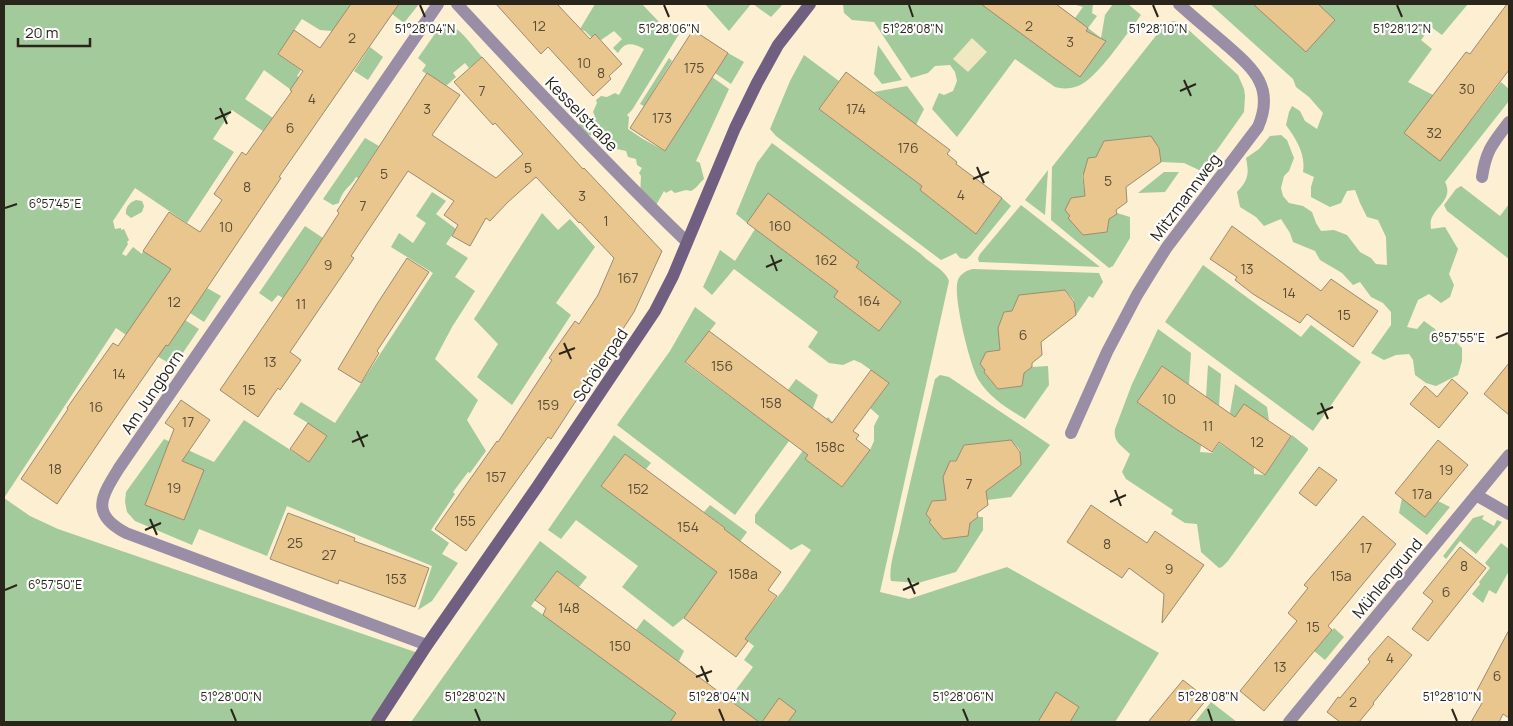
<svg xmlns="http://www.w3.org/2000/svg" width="1513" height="726" font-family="Manrope,sans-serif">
<rect width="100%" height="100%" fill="#fdefd1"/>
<g fill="#a2ca9b">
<path d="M4,4H369L360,17L332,31L320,30L302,19L278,54L301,70L297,76L303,80L294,92L264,70L245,99L273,118L263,131L232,110L213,139L234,152L187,223L135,188L113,221L115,229L121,228V230L124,229L129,240L127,242L128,244L122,254L126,256L133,247L142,254L143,251L171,269L185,320L199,329L174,366L155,355L116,328L4,498L30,516L58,529L421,654L378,722H4Z"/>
<path d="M399,4H419L404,23L392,14Z"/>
<path d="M595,4H642L660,23L672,25L681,31L632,110L627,115L629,117L628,129L643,139L665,151L712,77L729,89L696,161L700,163L704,179C699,183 697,188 691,191L686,190L675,193L671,190L666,193L664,191L655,207L640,197L641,176L639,173L642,168L637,165L636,159L628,157L626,151L608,147L607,142C596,134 588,139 578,126L584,118L595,116L593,112L597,103L596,100L601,96L607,97L615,93L619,95L644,49C633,43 625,41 618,53L613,48L622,39L614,31L601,40L595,35L592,38L585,31L580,29Z"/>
<path d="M705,4H751L729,31Z"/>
<path d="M753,4H783L771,17Z"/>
<path d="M843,4H1056L1075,18L1083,7L1073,4H1093L1092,13L1097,16L1088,28L1101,38L1105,15L1113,4H1128L1141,15C1127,33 1097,79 1078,86C1071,89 1062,89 1055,87L1015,59L957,137L932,109L939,93L944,95L953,91L957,81L955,72L950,65L935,66L928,73L911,78L874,22L852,20L844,13Z"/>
<path d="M1210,4H1468L1442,35L1431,27L1421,40L1432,49L1408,82L1433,95L1440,160L1501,82L1509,89V101L1445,182C1454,199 1435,206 1431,220C1430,223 1431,226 1431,229L1445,227L1458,249L1449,274L1454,285L1450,297L1441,303L1429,294L1418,300L1407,327L1417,329L1424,321L1435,329L1440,338H1452L1462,348V361L1458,375L1436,386L1426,383L1415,375L1413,360L1409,354L1396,355L1384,360L1371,353L1391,325V312L1383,303L1371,297L1360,282L1353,285L1342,273L1320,260L1315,251L1293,242L1290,233L1281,219L1264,226L1256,217L1240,207L1237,192C1249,180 1249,173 1246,158L1259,149L1270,136L1281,135L1287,140L1294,158L1289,171L1284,176L1281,188L1283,196L1289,203L1303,206L1312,212L1316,223L1321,231L1334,230L1347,235L1360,252L1371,258L1376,264L1387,265L1386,237L1378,220L1367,217L1360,203L1355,190L1347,191L1341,203L1330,207L1311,197V187L1314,177L1303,172C1306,154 1296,139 1286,125L1289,112L1292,106L1300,111L1305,121L1317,129L1323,113L1309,97L1296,87L1293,79Z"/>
<path d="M1174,21L1181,23L1238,75L1244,89L1245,96L1244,112L1207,164L1203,168L1199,170L1184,163L1161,162L1159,147L1150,136L1104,141L1100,149L1104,156L1088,158L1086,166L1089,170V173L1082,175L1085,196L1071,198L1066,210L1070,216L1069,218L1083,235L1107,232L1109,219L1117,213L1130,217V238L1113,266L1109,268L1051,220L1052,167L1166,23Z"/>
<path d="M445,24C458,24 473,47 482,57L469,68L465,63L453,73L456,77L446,86L422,71L426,65L418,58L439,28Z"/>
<path d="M878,45L902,80L882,84L874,74Z"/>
<path d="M370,47L383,57L368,80L354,71Z"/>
<path d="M728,53L744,62L731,84L715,73Z"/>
<path d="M804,55L839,81L819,109L922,186L920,190L976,234L1002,198L1011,206L970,256L966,259L960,258L956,253L941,260L776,136L770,129L790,81Z"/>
<path d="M669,58L672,61L644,106L640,104Z"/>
<path d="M907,86L924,109L916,125L874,92Z"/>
<path d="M365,138L379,146L358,178L356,177C350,188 343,188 339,203L333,205L323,199Z"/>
<path d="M772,143L921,254C930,264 945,269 949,281L880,592L909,599L1007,567L1159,653L1115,722H732L742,709L729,699L753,667L744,660L754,646L696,602L684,618L673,627L622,587L638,566L576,520L561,539L548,530L614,435L651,463L646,469L625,454L601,486L701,560L725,528L704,512L710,505L747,532L712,580L762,616L783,590L811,550L802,544L791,550L755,523V515L828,417L833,423L805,459L842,487L870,450L874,441V426L879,416L870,408L889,383L861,363L854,360L843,365L829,363L808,347L818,332L734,269L712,295L703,287L720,250L735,261L755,229L838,291L834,297L879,331L901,302L856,267L859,262L769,194L747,223L736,214L757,163Z"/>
<path d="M1048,170L1045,215L1025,200Z"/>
<path d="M1164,172H1179L1165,192L1138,193Z"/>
<path d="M1461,186L1500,216L1509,204V259L1447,211L1444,205L1456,189Z"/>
<path d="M432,192L446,201L436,214L456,229L446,244L468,258L455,277L475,291L452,327L435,359L478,400L467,420L486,451L470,473L468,472L453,492L455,494L431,530L449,543L442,554L458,563L432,601L418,610L432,566L287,506L267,556L199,529L192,545L135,521L127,512L125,502L126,492L164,439L214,462L244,420L309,462L308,423L293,414L301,402L335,423L433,273L391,247L399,233L413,243L426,223L416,216Z"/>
<path d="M136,200L142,201L144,206L142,212L131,218L126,214C125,207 130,202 136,200Z"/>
<path d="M1021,205L1100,267L979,262L978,258L980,254Z"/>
<path d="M542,213L558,230L570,219L595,247L556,303L571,315L512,405L477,377L498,344L474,319Z"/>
<path d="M305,226L323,238L283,298L278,295L272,302L259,293Z"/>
<path d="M1203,265L1301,337L1311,325L1361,362L1313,431L1165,322Z"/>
<path d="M973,269L1099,273L1103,282L1093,298L1089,296L1076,315L1074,300L1065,290L1019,295L1016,303L1019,306V310L1004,312L1001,319L1004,323V326L998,328L1000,350L986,352L981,364L985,370L984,372L998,389L1022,386L1024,373L1032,367L1048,366L1049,385L1025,419C1005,407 990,398 978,379C970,366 952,294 958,280C960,274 967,270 973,269Z"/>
<path d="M207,288L221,296L204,322L190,313Z"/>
<path d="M695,307L716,323L685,363L783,436L788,390L796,379L818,395L813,408L735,515L617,425L670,351Z"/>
<path d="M1158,329L1191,353L1189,385L1162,366L1137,402L1176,429L1201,445L1200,452L1212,453L1219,443L1254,467V474L1265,475L1292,435L1308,448V450L1228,561L1222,567L1219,568L1201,552L1197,524L1185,523L1171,514L1173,510L1126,479L1122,472L1130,454C1121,445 1113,442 1115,429L1132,384Z"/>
<path d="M1208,365L1221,374L1219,406L1206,397Z"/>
<path d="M940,375L949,377L1050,445L1011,497L987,500L986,490L1021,465L1020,450L1011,440L964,445L961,451L964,460L950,461L946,500L932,501L926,514L931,520L929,522L970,523L978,517H983V530L956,572L918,583L891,581C888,570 896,544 899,532C910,481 923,430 935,379Z"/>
<path d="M1235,384L1267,407L1269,421L1235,417L1230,413Z"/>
<path d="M1402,498L1425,517L1438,501L1450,507L1427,535L1399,513Z"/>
<path d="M1484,515L1482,519L1494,526L1497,520L1502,522L1476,554L1460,541L1446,559L1443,556L1473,518Z"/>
<path d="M540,541L587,577L579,587L557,571L531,606L633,681L659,647L636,630L644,619L684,651L679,661L688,668L662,703L676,713L672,720L675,722H411Z"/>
<path d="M1501,543L1509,549V571L1496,594L1489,590L1483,603L1472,594L1480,584L1479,582L1490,568L1485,563Z"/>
<path d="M1334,628L1344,637L1325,660L1314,651Z"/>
<path d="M1211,702L1237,722H1195Z"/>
</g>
<path fill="#f1e7c1" d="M972,38L987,52L968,72L953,59Z"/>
<g fill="#e9c68d" stroke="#9c8b71">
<path d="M351,4H399L279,177L281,178L207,288L168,346L166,345L125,404L57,504L21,479L68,409L67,408L113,343L118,346L171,269L143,251L169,212L200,232L222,200L214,194L242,152L246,155L292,91L290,90L303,71L278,54L294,30L320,48Z"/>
<path d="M496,4H557L590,39L595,34L622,64L609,76L611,79L593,96L548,47L541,54Z"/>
<path d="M981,4H1056L1088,28L1086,31L1106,41L1080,77Z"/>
<path d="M1253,4H1318L1335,20L1306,52Z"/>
<path d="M1507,4H1509V70L1440,161L1404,133L1466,52L1470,54Z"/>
<path d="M693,30L728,53L665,151L630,128Z"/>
<path d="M482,57L583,169L584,168L662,251L634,312L551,439L548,437L466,551L435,529L497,441L498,442L552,360L549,358L575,321L579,324L598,295L614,258L580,222L579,223L536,177L508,202L490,221L486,218L470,246L452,236L458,225L444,215L454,201L408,171L351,256L354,258L290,352L301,360L280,390L278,388L258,417L220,390L302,270L339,213L337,211L427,73L460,95L432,135L496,178L523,154L495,123L493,125L454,82Z"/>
<path d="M846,72L950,150L947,154L957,162L956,164L1002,198L976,234L920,190L922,186L819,109Z"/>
<path d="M1151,136L1159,148L1161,162L1126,187L1127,202L1116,210L1117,214L1109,219L1107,232L1083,235L1068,218L1070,216L1065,210L1071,198L1085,196L1083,176L1088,158L1096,157L1104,141Z"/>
<path d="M768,193L859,262L856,267L901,302L879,331L834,297L838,291L747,223Z"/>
<path d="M1232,226L1321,291L1331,279L1378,311L1353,347L1307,314L1300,323L1253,294L1235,280L1237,277L1210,259Z"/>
<path d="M407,258L429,272L377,351L379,353L361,383L338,369L377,304Z"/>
<path d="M1065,290L1074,302L1076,315L1041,342L1042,355L1032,363V367L1024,373L1022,386L998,389L984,372L985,370L980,364L986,352L1000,350L998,328L1004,312L1012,311L1019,295Z"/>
<path d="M709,331L832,423L871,370L889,383L853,431L859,435L856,439L870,450L842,487L805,459L808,455L685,362Z"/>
<path d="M1509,363V415L1484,394Z"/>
<path d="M1162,366L1235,417L1244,404L1291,436L1265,475L1219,442L1212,452L1176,429L1137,402Z"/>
<path d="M1452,379L1468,393L1439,428L1410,404L1425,386L1437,397Z"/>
<path d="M181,400L210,420L182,461L204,470L184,520L145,505L174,429L165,423Z"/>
<path d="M308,423L327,436L309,462L290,449Z"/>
<path d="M1011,440L1020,452L1021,465L986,491L988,505L977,513L978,517L970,523L968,536L943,539L929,522L931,520L926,514L932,501L946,500L943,477L950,461H956L964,445Z"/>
<path d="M1438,440L1468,465L1425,517L1395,493Z"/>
<path d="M625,454L725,528L724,529L781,572L768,590L777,596L745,639L748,641L736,657L684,618L717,572L601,486Z"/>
<path d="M1319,467L1337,480L1316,506L1299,493Z"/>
<path d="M1091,505L1147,543L1155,531L1204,565L1162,623L1164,594L1129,568L1122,578L1067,542Z"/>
<path d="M288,513L355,538L354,541L429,568L415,607L339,580L338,584L270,559Z"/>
<path d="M1363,516L1396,544L1328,626L1332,630L1264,711L1240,691L1297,621L1288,613L1308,588L1304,585Z"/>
<path d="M1460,547L1486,568L1428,641L1412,629L1433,601L1423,593Z"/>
<path d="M557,571L691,671L759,722H670L676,713L543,615L546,608L535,600Z"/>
<path d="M1509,630V718L1503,714L1499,722H1471L1482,703L1473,698Z"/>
<path d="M1388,636L1412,655L1373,703L1374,704L1359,722H1340L1327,712L1338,697L1340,698L1370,662L1368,659Z"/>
<path d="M1183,680L1207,699L1188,722H1148Z"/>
<path d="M1056,692L1079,707L1070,722H1038Z"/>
<path d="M779,698L796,711L788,722H762Z"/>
</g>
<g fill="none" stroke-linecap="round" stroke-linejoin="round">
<g stroke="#998ea6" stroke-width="12">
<path d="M457,4C532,85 607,165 687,242"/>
<path d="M1482,177C1486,150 1493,143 1509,122"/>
<path d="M1071,433L1107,352L1137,295L1153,269L1167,247L1258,127C1276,85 1251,67 1223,42C1208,29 1193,17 1179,4"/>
<path d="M1476,495L1509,514"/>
<path d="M427,645L126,533C90,514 101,497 119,468L438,4"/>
<path d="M1289,722L1509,455"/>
</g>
<path stroke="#705f81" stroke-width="12" d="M377,722L427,645L537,487L655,311L673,276L735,128L757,83L778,45L810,4"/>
</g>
<path fill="none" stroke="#2a251a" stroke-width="2" d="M420,5L425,17M664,5L669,17M909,5L913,17M1153,5L1158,17M1397,5L1402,17M1184,80L1191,96M1180,91L1196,84M220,108L227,124M215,119L231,112M977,167L984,183M973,179L989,172M5,208L17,204M771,255L777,271M766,267L782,260M1496,338L1508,333M564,343L571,359M559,354L575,348M1321,403L1328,419M1317,414L1333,407M357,431L364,447M352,442L368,435M1115,490L1121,506M1110,502L1126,495M150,519L157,535M145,530L161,523M908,578L915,594M5,590L17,585M903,590L919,583M701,666L708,682M696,677L712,671M231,709L236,721M475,709L480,721M719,709L724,721M963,709L968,721M1208,709L1212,721M1452,709L1457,721"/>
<g text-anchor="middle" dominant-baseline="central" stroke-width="4.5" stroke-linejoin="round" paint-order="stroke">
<g font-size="14" fill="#5a4d37">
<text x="539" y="25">12</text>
<text x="1029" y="25">2</text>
<text x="352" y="37">2</text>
<text x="1070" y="41">3</text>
<text x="584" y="62">10</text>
<text x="694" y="67">175</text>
<text x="601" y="72">8</text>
<text x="1467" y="88">30</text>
<text x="482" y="90">7</text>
<text x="312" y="98">4</text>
<text x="427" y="108">3</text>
<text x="856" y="108">174</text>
<text x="662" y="117">173</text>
<text x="290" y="127">6</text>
<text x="1434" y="132">32</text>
<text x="908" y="147">176</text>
<text x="528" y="167">5</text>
<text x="384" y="173">5</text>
<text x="1108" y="180">5</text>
<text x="247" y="186">8</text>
<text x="961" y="194">4</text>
<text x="582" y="195">3</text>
<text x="363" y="205">7</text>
<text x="606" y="220">1</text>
<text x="780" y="225">160</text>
<text x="226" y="226">10</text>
<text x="826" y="259">162</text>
<text x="328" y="264">9</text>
<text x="1247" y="268">13</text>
<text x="628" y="277">167</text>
<text x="1289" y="292">14</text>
<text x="869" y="300">164</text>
<text x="174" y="301">12</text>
<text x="301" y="303">11</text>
<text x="1344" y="314">15</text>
<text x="1023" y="334">6</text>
<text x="270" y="361">13</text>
<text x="722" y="365">156</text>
<text x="119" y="373">14</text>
<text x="249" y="389">15</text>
<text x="1169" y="398">10</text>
<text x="771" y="402">158</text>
<text x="548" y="404">159</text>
<text x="96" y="406">16</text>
<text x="188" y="421">17</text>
<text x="1208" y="425">11</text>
<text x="1257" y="441">12</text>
<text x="830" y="446">158c</text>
<text x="55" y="468">18</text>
<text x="1446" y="469">19</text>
<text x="496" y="476">157</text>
<text x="969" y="483">7</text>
<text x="174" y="487">19</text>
<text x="638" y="488">152</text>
<text x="1422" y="493">17a</text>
<text x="465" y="520">155</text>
<text x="688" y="526">154</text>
<text x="295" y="542">25</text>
<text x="1107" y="543">8</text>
<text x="1366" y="547">17</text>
<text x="329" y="554">27</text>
<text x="1464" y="565">8</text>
<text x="1169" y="568">9</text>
<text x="743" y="573">158a</text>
<text x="1341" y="575">15a</text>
<text x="396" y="578">153</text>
<text x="1446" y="591">6</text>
<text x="569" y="607">148</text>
<text x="1313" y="626">15</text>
<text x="620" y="645">150</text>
<text x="1390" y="657">4</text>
<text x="1280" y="666">13</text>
<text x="1497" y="675">6</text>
<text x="1353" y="701">2</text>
</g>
<g font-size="16" fill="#2a251a" stroke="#fdfdfd">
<text transform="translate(582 114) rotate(46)">Kesselstraße</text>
<text transform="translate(1185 197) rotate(-53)">Mitzmannweg</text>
<text transform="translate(600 365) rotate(-56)">Schölerpad</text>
<text transform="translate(152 392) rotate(-56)">Am Jungborn</text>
<text transform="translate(1387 578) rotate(-50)">Mühlengrund</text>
</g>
</g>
<g font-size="12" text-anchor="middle" fill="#2a251a" stroke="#fdfdfd" stroke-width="4.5" stroke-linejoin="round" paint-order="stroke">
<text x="425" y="33">51°28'04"N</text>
<text x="669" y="33">51°28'06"N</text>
<text x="913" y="33">51°28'08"N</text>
<text x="1158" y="33">51°28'10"N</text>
<text x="1402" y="33">51°28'12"N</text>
<text x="55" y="208">6°57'45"E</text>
<text x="1458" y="342">6°57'55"E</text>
<text x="55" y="589">6°57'50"E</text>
<text x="231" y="701">51°28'00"N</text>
<text x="475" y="701">51°28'02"N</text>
<text x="719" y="701">51°28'04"N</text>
<text x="963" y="701">51°28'06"N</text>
<text x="1208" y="701">51°28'08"N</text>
<text x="1452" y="701">51°28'10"N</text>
</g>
<rect width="1513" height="726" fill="none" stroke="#2a251a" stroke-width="10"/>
<path d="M18 38v8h72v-8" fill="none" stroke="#2a251a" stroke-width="2.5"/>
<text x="25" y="38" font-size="15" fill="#2a251a" stroke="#fdfdfd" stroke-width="4" paint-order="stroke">20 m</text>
</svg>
